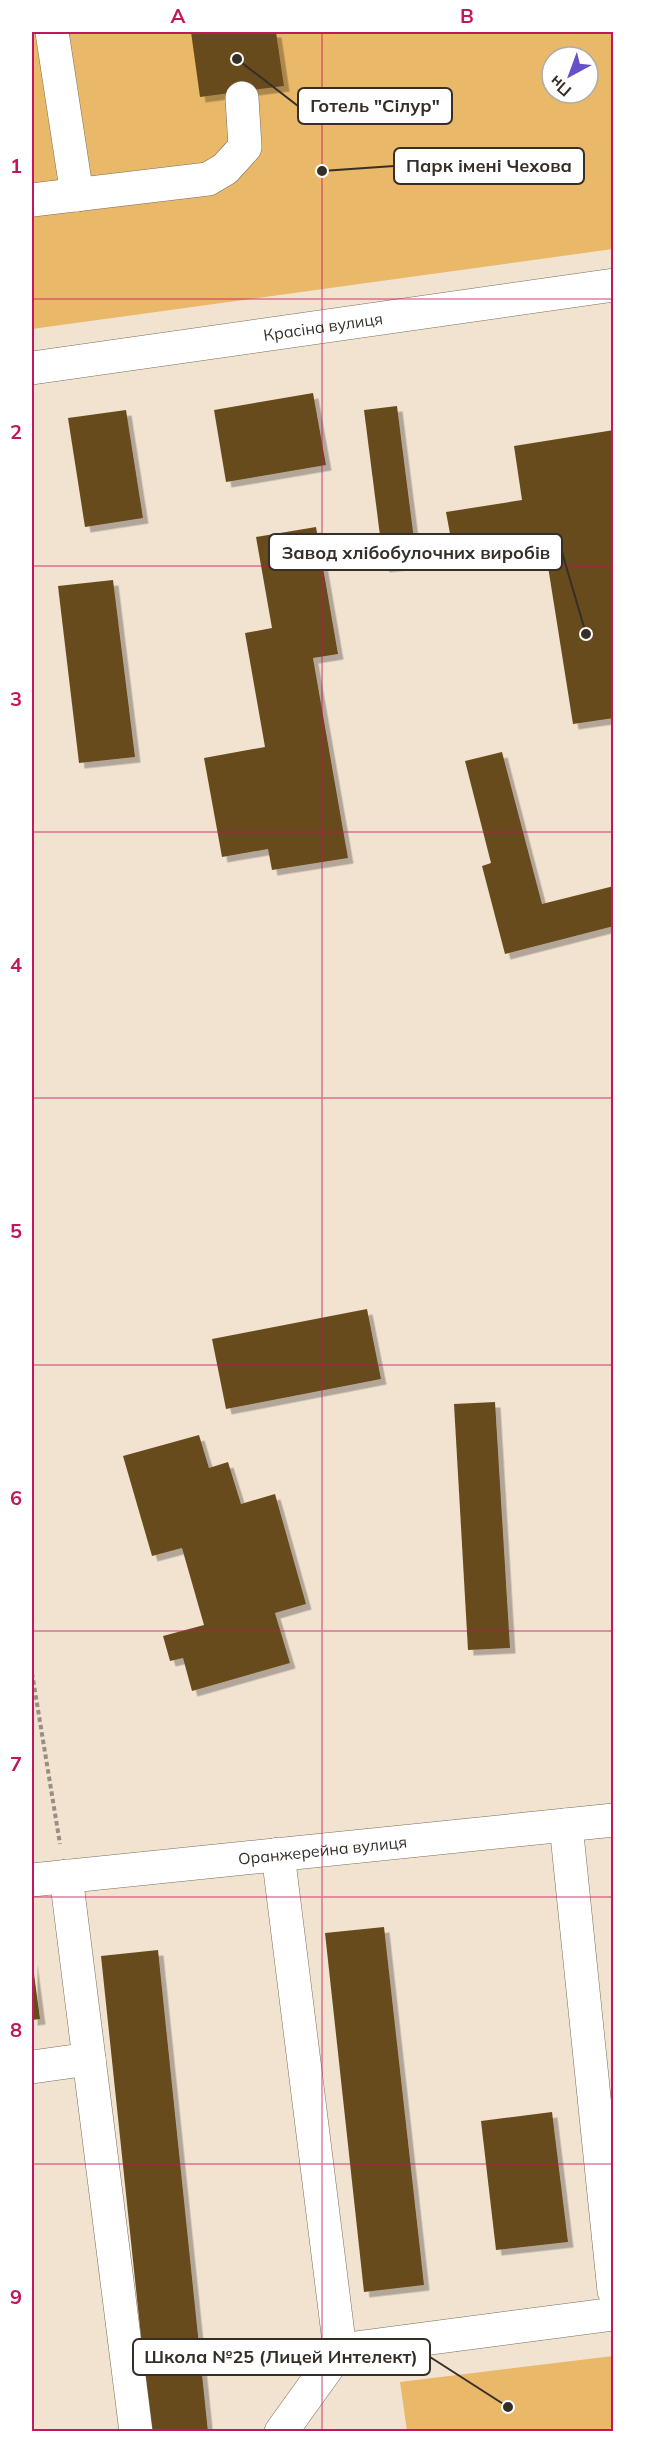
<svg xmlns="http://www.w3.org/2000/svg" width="645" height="2463" font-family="Mulish,sans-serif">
<defs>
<filter id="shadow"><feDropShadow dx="5.5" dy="5.5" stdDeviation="0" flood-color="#0004"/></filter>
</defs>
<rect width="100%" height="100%" fill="#f1e3d0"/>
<g fill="#e9b869" fill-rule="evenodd">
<path d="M32,32H613V249L32,329ZM552,57H588V93H552Z"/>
<path d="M613,2356V2431H407L400,2382Z"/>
</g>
<g fill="#684c1c" filter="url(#shadow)">
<path d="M191,32H276L284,86L200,97Z"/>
<path d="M313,393L326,465L226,482L214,410Z"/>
<path d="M397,406L417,563L384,567L364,410Z"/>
<path d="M126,410L143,518L85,527L68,418Z"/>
<path d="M614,430V718L573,724L543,535L453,550L446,512L522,500L514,446Z"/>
<path d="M316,527L338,654L313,658L348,858L272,870L268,849L222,857L204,758L265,747L245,633L272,628L256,537Z"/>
<path d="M113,580L135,757L79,763L58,586Z"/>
<path d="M502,752L542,904L614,886V926L505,954L482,866L491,863L465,761Z"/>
<path d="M367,1309L381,1379L226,1409L212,1339Z"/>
<path d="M495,1402L510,1648L468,1650L454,1404Z"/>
<path d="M199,1435L209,1468L228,1462L241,1504L275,1494L306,1604L275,1613L290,1663L192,1691L183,1658L170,1661L163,1636L204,1625L182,1548L152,1556L123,1456Z"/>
<path d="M384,1927L424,2285L364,2292L325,1933Z"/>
<path d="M158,1950L208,2432H151L101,1956Z"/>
<path d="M32,1959L40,2019L32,2020Z"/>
<path d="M552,2112L568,2242L496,2250L481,2121Z"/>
</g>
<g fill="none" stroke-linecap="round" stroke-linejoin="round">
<g stroke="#796d5c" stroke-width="34">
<g id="minor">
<path d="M52,32L77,195"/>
<path d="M32,200L208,179L225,169L245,147L242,98"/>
<path id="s1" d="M32,368L614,285"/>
<path d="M566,1825L614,2291"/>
<path d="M278,1854L340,2350L281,2432"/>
<path d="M66,1876L136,2432"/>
<path id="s2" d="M32,1880L614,1820"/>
<path d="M32,2067L89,2059"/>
<path d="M340,2350L614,2314"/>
</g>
</g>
<path stroke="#988e81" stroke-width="4" stroke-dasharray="4.5 3" stroke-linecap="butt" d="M32,1673L60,1844"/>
<use href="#minor" stroke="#fff" stroke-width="33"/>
</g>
<path fill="none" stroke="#c2185b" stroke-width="1.5" stroke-opacity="0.55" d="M322,32V2432M32,299H614M32,566H614M32,832H614M32,1098H614M32,1365H614M32,1631H614M32,1897H614M32,2164H614"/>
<g text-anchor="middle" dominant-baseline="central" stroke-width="6" stroke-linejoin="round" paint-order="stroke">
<g font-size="16" fill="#352f28" stroke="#fff">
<text stroke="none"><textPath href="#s1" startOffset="294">Красіна вулиця</textPath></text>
<text stroke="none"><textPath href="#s2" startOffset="292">Оранжерейна вулиця</textPath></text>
</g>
</g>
<path fill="none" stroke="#352f28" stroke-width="2" d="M237 59L298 106M322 171L394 166M586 634L562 552M508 2407L430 2357"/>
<g fill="#352f28" stroke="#fff" stroke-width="2">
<circle cx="237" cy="59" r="6"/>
<circle cx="322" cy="171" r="6"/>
<circle cx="586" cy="634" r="6"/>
<circle cx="508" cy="2407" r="6"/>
</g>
<g fill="#fff" stroke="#352f28" stroke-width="2">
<rect x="298" y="88" width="154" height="36" rx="6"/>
<rect x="394" y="148" width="190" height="36" rx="6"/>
<rect x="269" y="534" width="293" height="36" rx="6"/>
<rect x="133" y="2339" width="297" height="36" rx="6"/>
</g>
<g font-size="18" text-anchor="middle" font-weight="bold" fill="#352f28">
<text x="375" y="112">Готель "Сілур"</text>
<text x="489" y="172">Парк імені Чехова</text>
<text x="416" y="559">Завод хлібобулочних виробів</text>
<text x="281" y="2363">Школа №25 (Лицей Интелект)</text>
</g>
<rect width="645" height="2463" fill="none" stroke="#ffffff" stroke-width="66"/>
<g transform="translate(570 75) rotate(221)"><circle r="28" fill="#ffffff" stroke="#aeaca9" stroke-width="1.5"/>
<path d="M0-4.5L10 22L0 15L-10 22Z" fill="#6850ca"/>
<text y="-9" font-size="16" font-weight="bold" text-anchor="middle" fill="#352f28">Пн</text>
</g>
<rect x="33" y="33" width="579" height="2397" fill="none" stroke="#c2185b" stroke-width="2"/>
<g font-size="20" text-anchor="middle" font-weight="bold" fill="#c2185b">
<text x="178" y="23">A</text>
<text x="467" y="23">B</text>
<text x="16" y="173">1</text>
<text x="16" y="439">2</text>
<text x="16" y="706">3</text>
<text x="16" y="972">4</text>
<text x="16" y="1238">5</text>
<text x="16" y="1505">6</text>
<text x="16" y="1771">7</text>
<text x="16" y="2037">8</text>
<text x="16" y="2304">9</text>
</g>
</svg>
